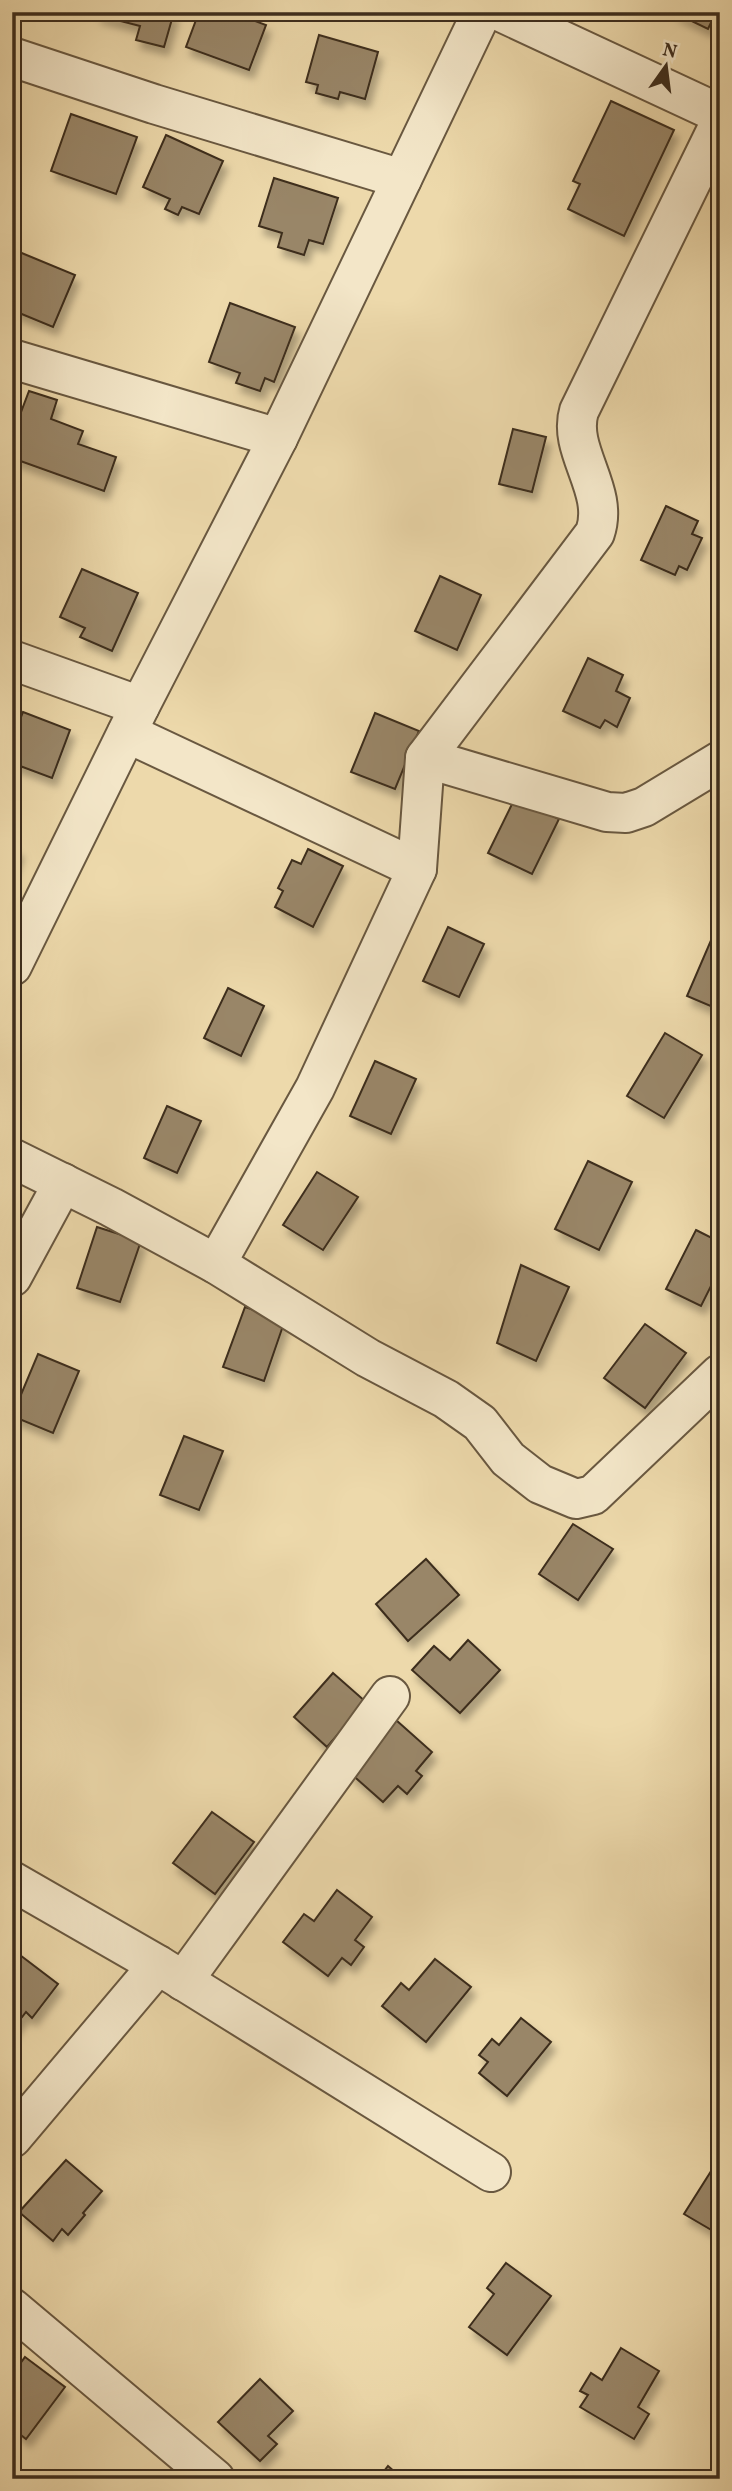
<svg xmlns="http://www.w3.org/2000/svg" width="732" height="2491" font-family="Vollkorn,serif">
<defs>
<filter id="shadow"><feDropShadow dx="4.5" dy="8" stdDeviation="3.5" flood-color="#0004"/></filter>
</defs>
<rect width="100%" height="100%" fill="#edd9ab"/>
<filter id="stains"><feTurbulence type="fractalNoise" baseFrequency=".00286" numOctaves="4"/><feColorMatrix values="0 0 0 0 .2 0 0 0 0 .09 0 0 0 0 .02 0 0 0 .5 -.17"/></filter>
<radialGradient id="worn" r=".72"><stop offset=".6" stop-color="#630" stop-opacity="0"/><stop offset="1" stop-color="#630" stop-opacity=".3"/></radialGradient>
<g fill="#998667" stroke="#3d2d1d" stroke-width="2" filter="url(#shadow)">
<path d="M97,12H174L164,47L136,40L140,26L97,15Z"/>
<path d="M199,12H231L266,25L249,70L186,47Z"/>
<path d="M673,12H716L708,29Z"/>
<path d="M319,35L378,52L365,99L340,92L338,99L316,93L318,85L306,82Z"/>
<path d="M611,101L674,130L624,236L568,209L580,184L573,181Z"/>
<path d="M71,114L137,137L116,194L51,171Z"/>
<path d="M166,135L223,161L199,214L182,207L178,215L165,209L170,199L143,187Z"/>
<path d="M274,178L338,198L323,244L309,240L304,255L278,247L282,233L259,226Z"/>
<path d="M12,249L75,275L53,327L12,310Z"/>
<path d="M230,303L295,327L274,382L265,378L260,391L236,383L240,373L209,362Z"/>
<path d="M29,391L57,400L51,419L83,431L78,444L116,457L104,491L12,458V436Z"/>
<path d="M513,429L546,437L532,492L499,484Z"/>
<path d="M666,506L698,521L692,534L702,538L687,570L679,566L675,575L641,560Z"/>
<path d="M82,569L138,593L112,651L80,637L85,628L60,617Z"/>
<path d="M440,576L481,595L457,650L415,631Z"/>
<path d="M588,658L623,675L616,691L630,698L617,727L605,720L600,728L563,711Z"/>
<path d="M23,712L70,730L52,778L12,763V740Z"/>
<path d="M375,713L419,731L395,789L351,772Z"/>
<path d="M515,798L559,819L532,874L488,853Z"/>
<path d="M12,847L19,850L12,869Z"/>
<path d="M308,849L343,866L313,927L275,907L283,891L278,888L292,860L301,864Z"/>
<path d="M448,927L484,944L459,997L423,981Z"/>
<path d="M715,931L720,933V1010L687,996Z"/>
<path d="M228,988L264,1006L241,1056L204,1038Z"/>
<path d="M665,1033L702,1055L664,1118L627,1096Z"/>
<path d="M375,1061L416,1079L391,1134L350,1116Z"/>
<path d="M167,1106L201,1121L177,1173L144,1158Z"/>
<path d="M588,1161L632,1182L599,1250L555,1229Z"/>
<path d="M317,1172L358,1197L323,1250L283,1225Z"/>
<path d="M97,1227L141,1241L120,1302L77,1288Z"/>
<path d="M696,1230L720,1242V1268L701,1306L666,1289Z"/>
<path d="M521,1265L569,1287L536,1361L497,1343Z"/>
<path d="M245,1307L285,1320L264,1381L223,1367Z"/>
<path d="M645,1324L686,1353L645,1408L604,1378Z"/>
<path d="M38,1354L79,1371L53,1433L12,1416Z"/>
<path d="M184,1436L223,1451L199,1510L160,1495Z"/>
<path d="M573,1524L613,1549L578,1600L539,1574Z"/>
<path d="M426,1559L459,1595L408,1641L376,1604Z"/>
<path d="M468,1640L500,1670L460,1713L412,1670L434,1646L450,1660Z"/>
<path d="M333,1673L366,1702L327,1747L294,1717Z"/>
<path d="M396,1720L432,1752L416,1771L422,1776L407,1794L398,1786L383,1802L349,1772Z"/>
<path d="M212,1812L254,1842L215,1894L173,1863Z"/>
<path d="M337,1890L372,1917L355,1940L364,1947L351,1965L342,1958L328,1976L283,1942L304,1914L314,1921Z"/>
<path d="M16,1952L58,1984L32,2018L26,2012L12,2030V1957Z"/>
<path d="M435,1959L471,1987L426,2042L382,2006L401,1983L409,1990Z"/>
<path d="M521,2018L551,2042L507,2096L479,2073L488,2062L479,2055L492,2039L499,2045Z"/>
<path d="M720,2157V2235L684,2214Z"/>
<path d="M66,2160L102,2191L83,2213L85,2215L68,2235L62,2229L53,2241L19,2212Z"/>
<path d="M506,2263L551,2296L507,2355L469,2327L494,2294L487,2288Z"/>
<path d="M621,2348L659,2371L638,2407L649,2414L634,2439L580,2407L588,2395L580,2391L591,2373L602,2380Z"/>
<path d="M25,2357L65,2387L26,2439L12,2428V2375Z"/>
<path d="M260,2379L293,2411L268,2436L277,2444L260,2461L218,2422Z"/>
<path d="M388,2466L403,2479H378Z"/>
</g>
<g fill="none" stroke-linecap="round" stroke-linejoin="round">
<g stroke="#695840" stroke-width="42">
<g id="minor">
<path d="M501,12L720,114"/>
<path d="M12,57L154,104L402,179"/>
<path d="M12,359L278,438"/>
<path d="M12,660L140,706"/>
<path d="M127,733L417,869"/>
<path d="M425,758L607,812L626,813L644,807L720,761"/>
<path d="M12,966L140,706L278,438L482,12"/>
<path d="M12,1158L111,1207L216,1264L368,1358L446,1399L480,1423L508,1459L540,1484L576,1499L593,1495L720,1374"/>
<path d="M216,1264L315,1088L417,869L425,758L595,533C610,490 567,451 579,411L720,123"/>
<path d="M12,1277L63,1183"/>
<path d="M12,1881L158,1965L491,2172"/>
<path d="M183,1981L390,1696"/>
<path d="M12,2138L158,1965"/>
<path d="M12,2308L215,2479"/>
</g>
</g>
<use href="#minor" stroke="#f3e6c8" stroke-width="38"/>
</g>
<rect width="732" height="2491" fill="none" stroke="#edd9ab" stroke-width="42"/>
<rect x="14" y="14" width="704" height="2463" fill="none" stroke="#3d2d1d" stroke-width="3.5"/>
<rect x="21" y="21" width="690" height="2449" fill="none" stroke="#3d2d1d" stroke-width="2"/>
<g transform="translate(666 66) rotate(14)" stroke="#f3e6c8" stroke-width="5" paint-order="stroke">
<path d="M0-5L12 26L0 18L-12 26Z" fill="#3d2d1d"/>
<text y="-10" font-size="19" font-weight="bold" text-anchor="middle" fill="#3d2d1d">N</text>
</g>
<rect width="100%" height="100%" filter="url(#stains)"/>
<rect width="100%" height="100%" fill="url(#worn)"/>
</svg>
